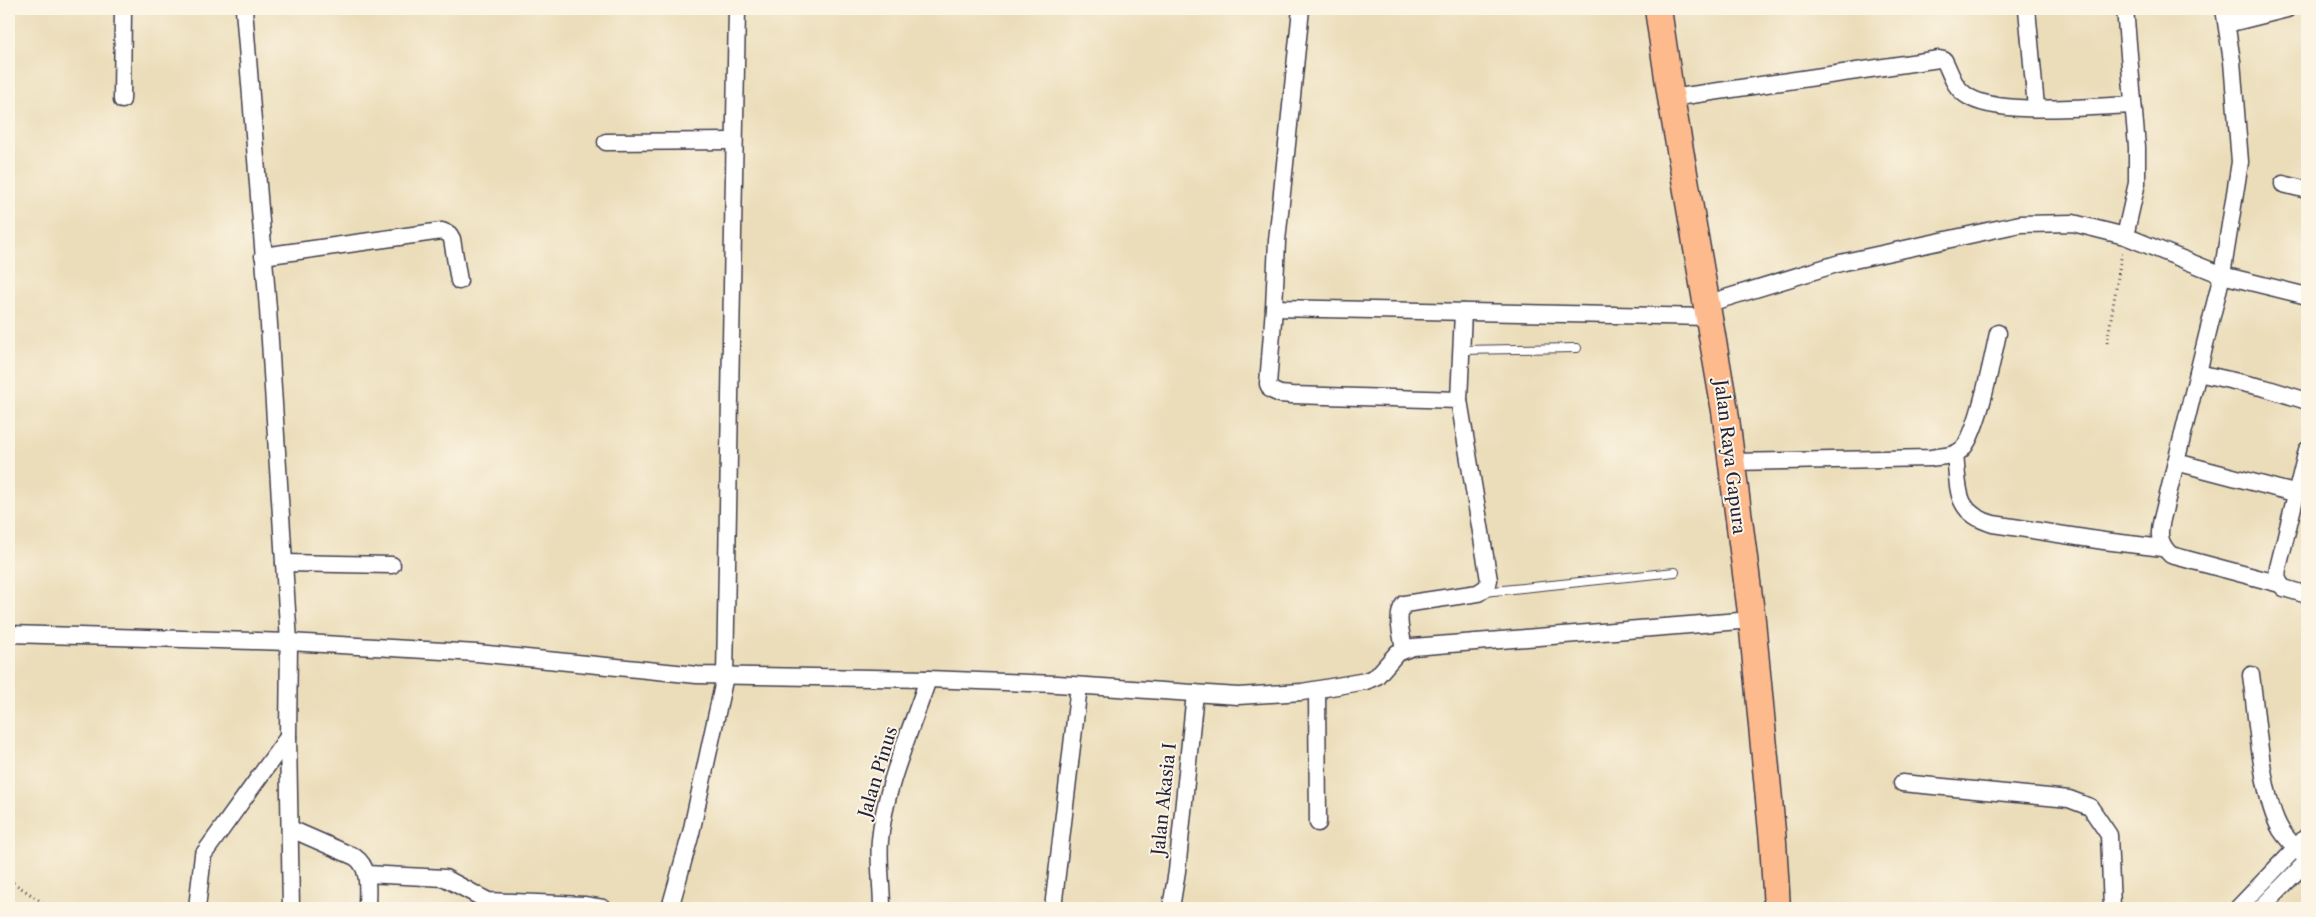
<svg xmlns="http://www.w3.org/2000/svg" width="2316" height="917" font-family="'Libre Caslon Text',serif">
<rect width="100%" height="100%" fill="#fcf5e5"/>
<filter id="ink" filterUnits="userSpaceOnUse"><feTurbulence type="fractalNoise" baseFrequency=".02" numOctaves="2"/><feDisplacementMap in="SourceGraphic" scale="10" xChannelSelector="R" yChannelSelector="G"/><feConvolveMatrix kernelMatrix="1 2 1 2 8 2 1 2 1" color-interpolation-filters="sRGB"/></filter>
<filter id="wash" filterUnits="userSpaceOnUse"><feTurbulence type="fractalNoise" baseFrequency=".0096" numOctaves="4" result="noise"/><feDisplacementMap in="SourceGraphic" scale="20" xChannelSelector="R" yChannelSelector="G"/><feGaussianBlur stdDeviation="1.12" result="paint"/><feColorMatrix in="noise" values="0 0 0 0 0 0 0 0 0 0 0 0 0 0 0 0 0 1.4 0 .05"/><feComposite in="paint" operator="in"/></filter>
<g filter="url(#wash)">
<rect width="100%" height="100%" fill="#ebddb9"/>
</g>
<g filter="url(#ink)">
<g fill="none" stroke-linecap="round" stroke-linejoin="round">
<g stroke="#403e4e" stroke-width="10">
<g id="lane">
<path d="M1461,350L1577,348"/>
<path d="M1484,592L1675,572"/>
</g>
</g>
<g stroke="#403e4e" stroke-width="19">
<g id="street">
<path d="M244,9L268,309L289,642L288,737L291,908"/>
<path d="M1301,9L1277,241L1274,308L1708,317"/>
<path d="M2027,9L2036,107"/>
<path d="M2224,9L2232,61L2240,162L2222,275L2162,519C2158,534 2159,544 2171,555L2280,584L2284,588L2307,595"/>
<path d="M2227,24L2287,9"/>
<path d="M1671,98L1939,59L1944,60C1951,73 1953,86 1966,95C1995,117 2095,106 2133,105"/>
<path d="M122,100L123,9"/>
<path d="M606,142L733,141"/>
<path d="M2283,184L2307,190"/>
<path d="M2125,236L2137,183V147L2125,9"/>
<path d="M263,256L442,231L449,234L452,239L459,281"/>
<path d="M1706,304L1840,263L2020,224L2073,223L2125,236L2222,275L2307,296"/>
<path d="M1274,308L1268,384L1271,390L1280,394L1292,395L1459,400L1489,580L1487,587L1478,593L1404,604C1395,616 1402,635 1404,649"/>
<path d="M2198,373L2265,388L2307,401"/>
<path d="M1459,400L1463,312"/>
<path d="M1955,454C1959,489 1954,513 1993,524L2104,541L2163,548"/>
<path d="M1730,462L1931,458C1941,456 1953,457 1961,450C1977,438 1993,356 1998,333"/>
<path d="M2176,462L2298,494"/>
<path d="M284,563L392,565"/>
<path d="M2280,584L2277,577L2278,568L2307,450"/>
<path d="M9,634L289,642L477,653L697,675L928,679L1057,684L1238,696L1302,692L1366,681L1377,676L1397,653L1413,647L1752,620"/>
<path d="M2251,675C2257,716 2261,797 2281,830C2288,841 2298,850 2307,859"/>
<path d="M1317,690L1318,823"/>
<path d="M1902,783L2069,799L2090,807L2109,835L2112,908"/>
<path d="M291,829L355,857C371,868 367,890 367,908"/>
<path d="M366,874L445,878L488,901L584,905L603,908"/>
<path d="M197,908L203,855L288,737"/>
<path d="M670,908L691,833L725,676L737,9"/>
<path d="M882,908C882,886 878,862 880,840C885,785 911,731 928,679"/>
<path d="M1053,908L1079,686"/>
<path d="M1171,908L1177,871L1195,693"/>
<path d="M2238,908L2307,836"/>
<path d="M2261,908L2307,861"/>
</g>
</g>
<g stroke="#403e4e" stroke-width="29">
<path id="primary" d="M1658,9L1671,98L1725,411L1752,620L1773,842L1777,908"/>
</g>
<g stroke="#403e4e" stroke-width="3" stroke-dasharray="1 4" stroke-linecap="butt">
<path d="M2107,343L2122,252"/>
<path d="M9,880L51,908"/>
</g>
<use href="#lane" stroke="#fff" stroke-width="8"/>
<use href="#street" stroke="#fff" stroke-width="16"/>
<use href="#primary" stroke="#fcba8d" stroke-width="26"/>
</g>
</g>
<g text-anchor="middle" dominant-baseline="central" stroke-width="4" stroke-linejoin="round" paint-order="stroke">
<g font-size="18" fill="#22223b" stroke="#fcf5e5">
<text transform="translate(1730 457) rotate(83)">Jalan Raya Gapura</text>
<text transform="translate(878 772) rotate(-73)">Jalan Pinus</text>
<text transform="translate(1164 799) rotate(-84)">Jalan Akasia I</text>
</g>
</g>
<rect width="2316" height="917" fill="none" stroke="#fcf5e5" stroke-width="30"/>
</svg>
